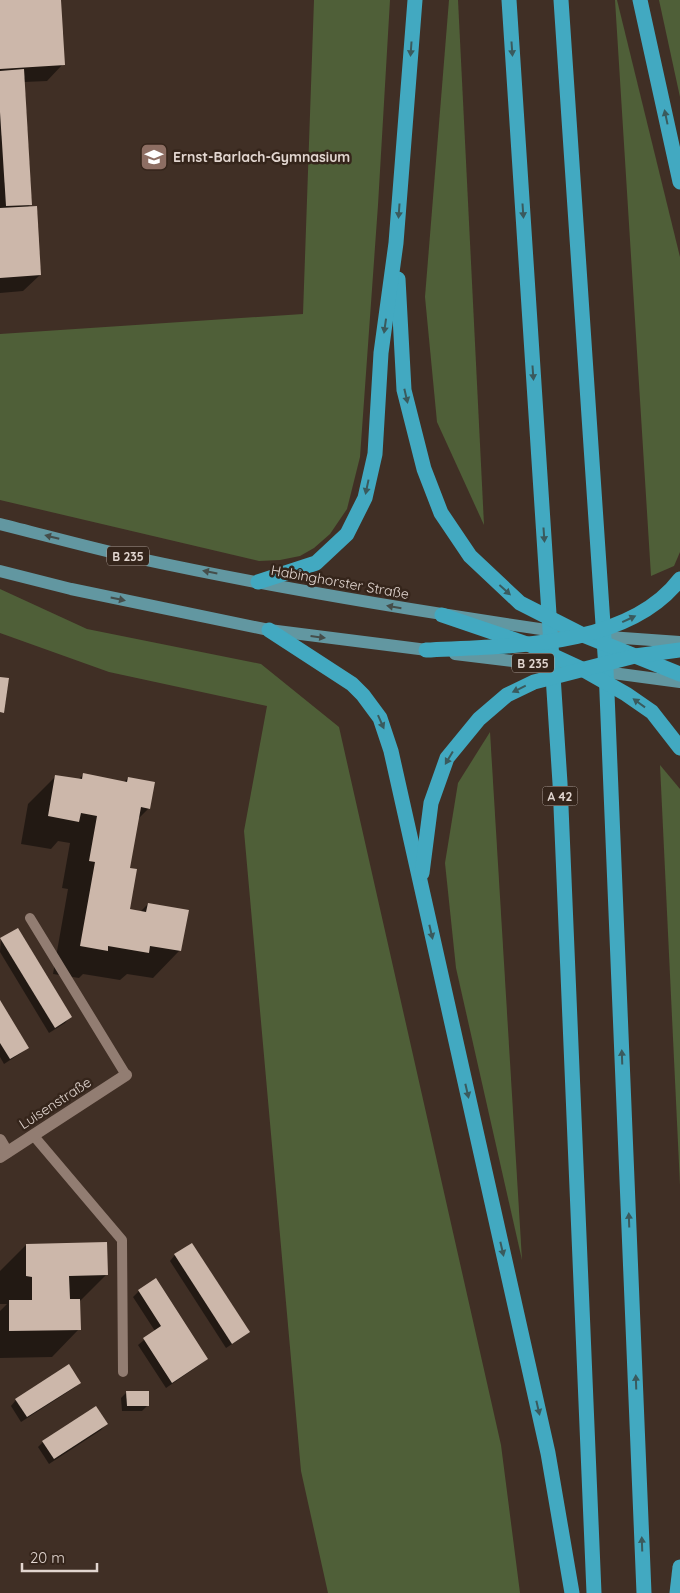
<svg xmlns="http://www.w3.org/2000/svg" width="680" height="1593" font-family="Quicksand,sans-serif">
<rect width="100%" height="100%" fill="#402f25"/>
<g fill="#4f5f38">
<path d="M314,0H390L378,205L360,457L347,509L330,534L314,548L300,556L280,560L259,561L0,500V334L303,314Z"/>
<path d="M449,0H458L484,525L437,422L425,297Z"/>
<path d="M615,0H617L680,257V552L674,566L651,576Z"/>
<path d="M659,0H680V97Z"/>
<path d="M0,589L87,629L261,664L339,727L501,1445L520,1593H328L301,1471L244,831L267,706L109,672L0,633Z"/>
<path d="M490,732L522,1260L456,968L445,863L458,783Z"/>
<path d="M660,765L680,789V1185Z"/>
</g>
<g fill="#0007">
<path d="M0,0H60L63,64L47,81L24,82L31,204L27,208L40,275L23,291L0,293Z"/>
<path d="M83,775L124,782L128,778L149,808L137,820L129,869V910L140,912L148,904L180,950L153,978L127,974L120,980L83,974L79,978L53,974L68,889L62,888L70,843L58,841L51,849L21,844L28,804L56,776L78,780Z"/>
<path d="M1,939L70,1017L65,1023L49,1033L0,952Z"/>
<path d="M0,1002L27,1048L21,1053L4,1064L0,1057Z"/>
<path d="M26,1245L107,1274L79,1302V1329L52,1357L0,1358V1311L7,1304H0V1271Z"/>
<path d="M175,1255L248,1332L243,1337L226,1348L170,1261Z"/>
<path d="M139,1291L207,1359L201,1364L166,1388L138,1345L155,1331L133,1297Z"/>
<path d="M79,1383L74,1388L21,1422L11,1406L16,1400Z"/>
<path d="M127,1392L148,1405L142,1411H122L121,1398Z"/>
<path d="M106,1424L101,1430L49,1464L38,1447L43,1442Z"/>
</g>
<g fill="#ccb7aa">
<path d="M0,0H61L65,65L0,69Z"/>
<path d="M24,69L32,205L6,206L0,112V71Z"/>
<path d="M37,206L41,275L0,278V208Z"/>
<path d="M0,677L9,678L4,713L0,712Z"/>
<path d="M83,773L127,782L128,777L155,782L150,809L141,807L130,868L137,869L130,909L146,912L148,903L189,910L181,951L150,946L149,953L108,946V951L80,946L95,862L89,861L97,816L81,813L79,822L48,816L55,775L82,779Z"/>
<path d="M18,928L72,1017L55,1028L0,938Z"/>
<path d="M0,1000L29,1048L10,1059L0,1043Z"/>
<path d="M107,1242L108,1275L69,1276L70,1299H80L81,1330L9,1331V1300H32V1277L26,1276V1244Z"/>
<path d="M192,1243L250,1332L232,1344L174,1254Z"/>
<path d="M156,1278L208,1359L172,1383L143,1338L161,1326L138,1290Z"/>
<path d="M69,1364L81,1383L27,1417L15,1399Z"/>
<path d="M126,1391H149V1406H127Z"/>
<path d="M96,1406L108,1424L54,1459L42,1441Z"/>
</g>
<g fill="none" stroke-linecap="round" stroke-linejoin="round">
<g stroke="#927d72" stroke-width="10">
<path d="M30,918L126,1075"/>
<path d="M33,1135L122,1240L123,1372"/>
</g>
<g stroke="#927d72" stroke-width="12">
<path d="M0,1140L7,1152"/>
<path d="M0,1157L126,1075"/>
</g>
<g stroke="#6297a1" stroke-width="12">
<path d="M0,524C44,535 88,547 132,557C279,589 427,613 575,634"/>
<path d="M0,571L71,589L269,630L435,651"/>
<path d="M595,636L680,642"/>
<path d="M455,654L561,667"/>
<path d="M598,671L680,682"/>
</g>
<g stroke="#42a9c1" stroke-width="15">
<path d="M509,0L560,783L594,1593"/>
<path d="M561,0L606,669L644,1593"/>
<path d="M640,0L680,182"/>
<path d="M398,279L404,390L424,469L441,513L470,556L520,603L583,635L680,674"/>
<path d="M258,582L316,563L347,534L365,498L375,454L381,353L396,243L415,0"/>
<path d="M442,615L530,645L582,669L626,694L652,712L680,748"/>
<path d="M269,630L352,684L363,695L380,718L391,751L548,1453L572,1593"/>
<path d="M426,650C505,646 627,649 680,579"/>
<path d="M422,873L431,803L447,758L479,719L507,695L534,682L635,656L680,650"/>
<path d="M677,1593L680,1567"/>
</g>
</g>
<defs><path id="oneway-solid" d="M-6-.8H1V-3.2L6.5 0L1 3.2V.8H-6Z" transform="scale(1.25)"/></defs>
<g fill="#3a5a5d">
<use href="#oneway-solid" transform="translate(411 49) rotate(94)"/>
<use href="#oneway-solid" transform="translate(512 49) rotate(86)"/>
<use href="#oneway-solid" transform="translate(666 117) rotate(-102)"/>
<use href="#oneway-solid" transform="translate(399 211) rotate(94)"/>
<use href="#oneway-solid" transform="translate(523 211) rotate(86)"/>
<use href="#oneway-solid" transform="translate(385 326) rotate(98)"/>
<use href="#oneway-solid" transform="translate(533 373) rotate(86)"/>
<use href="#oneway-solid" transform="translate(406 396) rotate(77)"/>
<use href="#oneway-solid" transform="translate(367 487) rotate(102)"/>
<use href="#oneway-solid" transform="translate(544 535) rotate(86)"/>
<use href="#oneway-solid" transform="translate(505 590) rotate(42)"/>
<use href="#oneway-solid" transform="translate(629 619) rotate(-25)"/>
<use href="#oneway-solid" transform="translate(519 689) rotate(154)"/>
<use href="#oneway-solid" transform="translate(639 703) rotate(-144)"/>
<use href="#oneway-solid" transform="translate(381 722) rotate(66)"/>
<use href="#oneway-solid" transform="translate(449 758) rotate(121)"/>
<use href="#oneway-solid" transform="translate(431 932) rotate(77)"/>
<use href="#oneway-solid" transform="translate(622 1057) rotate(-92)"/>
<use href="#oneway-solid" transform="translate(467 1091) rotate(77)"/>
<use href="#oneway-solid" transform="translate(629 1220) rotate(-92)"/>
<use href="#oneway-solid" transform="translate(502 1249) rotate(77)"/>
<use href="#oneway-solid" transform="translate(636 1382) rotate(-92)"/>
<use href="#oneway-solid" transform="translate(538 1408) rotate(77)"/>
<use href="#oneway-solid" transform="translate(642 1544) rotate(-92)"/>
</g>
<g fill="#454d4a">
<use href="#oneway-solid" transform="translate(52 537) rotate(-166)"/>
<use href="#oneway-solid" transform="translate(210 572) rotate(-169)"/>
<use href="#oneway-solid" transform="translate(118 599) rotate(12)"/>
<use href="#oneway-solid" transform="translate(394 607) rotate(-170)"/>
<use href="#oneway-solid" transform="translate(318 637) rotate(7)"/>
</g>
<defs>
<g id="school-square" transform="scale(1.4375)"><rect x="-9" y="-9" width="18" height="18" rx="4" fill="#8d6e63" stroke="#35251b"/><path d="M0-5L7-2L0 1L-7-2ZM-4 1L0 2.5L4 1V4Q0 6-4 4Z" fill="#fff"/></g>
</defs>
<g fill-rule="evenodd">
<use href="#school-square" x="154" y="157"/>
</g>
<g text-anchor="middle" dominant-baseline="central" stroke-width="5" stroke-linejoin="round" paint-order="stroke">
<g fill="#35251b" stroke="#aea19a" stroke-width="1">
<rect x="107" y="546.5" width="42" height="19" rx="4"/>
<rect x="512" y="653.5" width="42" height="19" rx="4"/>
<rect x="542.5" y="786.5" width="35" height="19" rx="4"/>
</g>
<g font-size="12" font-weight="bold" fill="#e2d6d0">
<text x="128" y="556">B 235</text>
<text x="533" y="663">B 235</text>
<text x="560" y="796">A 42</text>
</g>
<g font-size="14" font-weight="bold" fill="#e2d6d0" stroke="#35251b" text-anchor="start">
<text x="173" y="157">Ernst-Barlach-Gymnasium</text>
</g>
<g font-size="14" fill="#e2d6d0" stroke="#35251b">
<text transform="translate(340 582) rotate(10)">Habinghorster Straße</text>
<text transform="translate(55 1103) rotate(-33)">Luisenstraße</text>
</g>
</g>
<path d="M22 1563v8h75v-8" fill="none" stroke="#e2d6d0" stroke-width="2.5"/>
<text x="30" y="1563" font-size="15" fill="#e2d6d0" stroke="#35251b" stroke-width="4" paint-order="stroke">20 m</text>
</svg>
